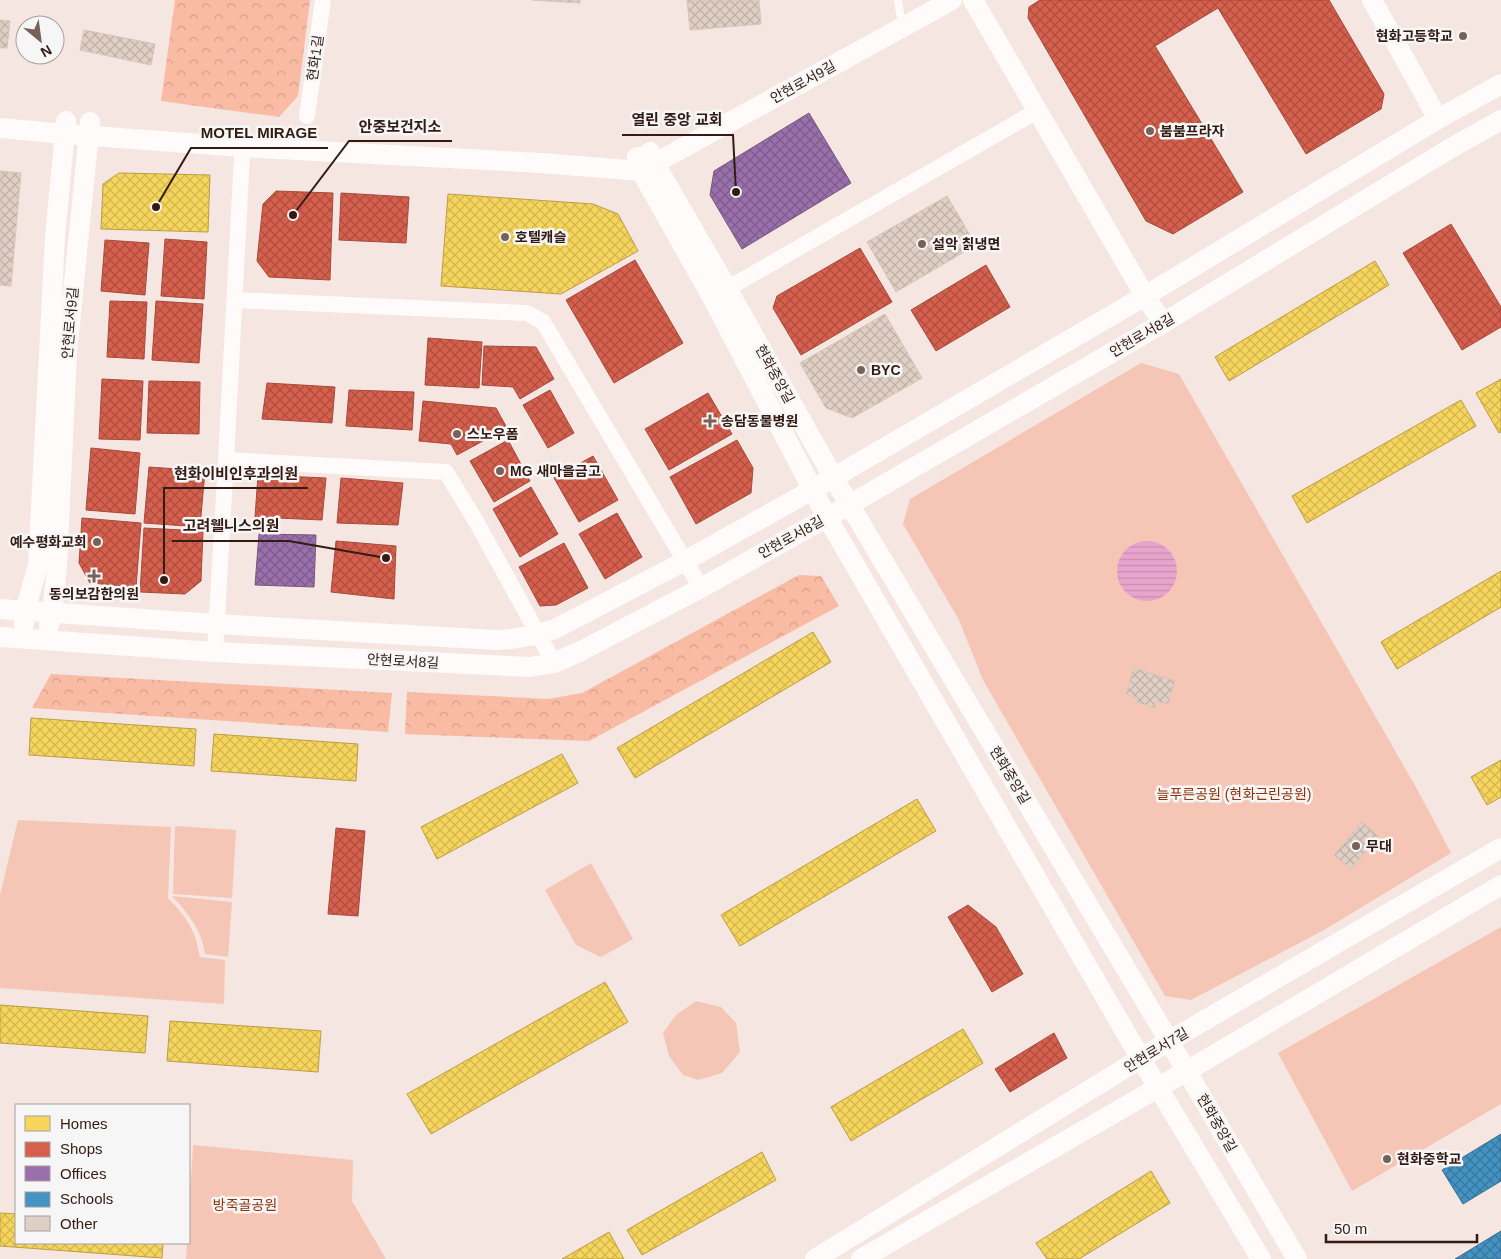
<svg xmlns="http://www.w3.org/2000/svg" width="1501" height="1259" font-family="Helvetica,'Noto Sans KR',sans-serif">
<defs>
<pattern id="forest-crowns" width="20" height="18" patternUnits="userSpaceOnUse" patternTransform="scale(1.25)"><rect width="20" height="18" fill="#f9bba4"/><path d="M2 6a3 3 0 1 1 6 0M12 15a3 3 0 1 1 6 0" fill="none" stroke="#d6a08c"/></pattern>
<pattern id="water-rules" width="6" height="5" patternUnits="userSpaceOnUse" patternTransform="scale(1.25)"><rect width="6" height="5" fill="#e8a4cd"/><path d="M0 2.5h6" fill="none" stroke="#c78daf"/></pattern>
<pattern id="homes-cross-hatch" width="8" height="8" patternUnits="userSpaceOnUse" patternTransform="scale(1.25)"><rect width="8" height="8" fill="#f6d55c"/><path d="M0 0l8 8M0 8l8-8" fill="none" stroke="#d3b64f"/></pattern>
<pattern id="shops-cross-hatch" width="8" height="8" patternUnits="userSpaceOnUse" patternTransform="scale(1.25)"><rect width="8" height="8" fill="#d6604d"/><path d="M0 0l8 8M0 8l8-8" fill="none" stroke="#ae4e3f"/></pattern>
<pattern id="offices-cross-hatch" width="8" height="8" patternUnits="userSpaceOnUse" patternTransform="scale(1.25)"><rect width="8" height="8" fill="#9970ab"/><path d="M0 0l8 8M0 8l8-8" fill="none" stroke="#7d5b8a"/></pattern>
<pattern id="schools-cross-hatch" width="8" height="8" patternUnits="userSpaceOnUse" patternTransform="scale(1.25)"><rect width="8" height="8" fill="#4393c3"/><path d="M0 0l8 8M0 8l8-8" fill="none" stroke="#39779d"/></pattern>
<pattern id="building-cross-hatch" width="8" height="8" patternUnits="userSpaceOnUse" patternTransform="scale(1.25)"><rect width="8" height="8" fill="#dfcfc4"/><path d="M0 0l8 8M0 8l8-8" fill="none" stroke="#c0b1a8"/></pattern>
</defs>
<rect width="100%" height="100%" fill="#f5e6e1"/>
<g fill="url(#forest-crowns)">
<path d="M175,0H310L298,96L279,117L161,101Z"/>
<path d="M799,575L821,576L839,606L589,741L405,734L407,692L548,699L582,693Z"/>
<path d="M51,674L392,693L388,732L32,708Z"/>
</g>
<g fill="#f5c6b5">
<path d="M1141,363L1179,374L1417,789L1451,853L1324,930L1191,1000L1165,996L983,680L959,620L903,524L910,499Z"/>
<path d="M18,820L171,827L168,898C187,918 195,929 200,957L225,960L224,1004L0,988V895Z"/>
<path d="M175,826L236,830L232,898L173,894Z"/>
<path d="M591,863L633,939L601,957L576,945L545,890Z"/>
<path d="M172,896L232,902L228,957L205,954C202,930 188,913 172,896Z"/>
<path d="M1501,927V1104L1352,1191L1278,1053Z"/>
<path d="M696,1001L721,1007L736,1023L740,1052L722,1073L698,1080L683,1075L669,1056L663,1033L676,1015Z"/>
<path d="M193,1145L353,1160L352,1201L386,1259H186L187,1243H189V1214Z"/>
</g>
<circle fill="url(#water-rules)" cx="1147" cy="571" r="30"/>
<g fill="url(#homes-cross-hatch)" stroke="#bc9d46">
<path d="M119,173L210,175L208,232L101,229L103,184Z"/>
<path d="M448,194L593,204L618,214L638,251L561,294L441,286Z"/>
<path d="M1375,261L1389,285L1229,381L1215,357Z"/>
<path d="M1501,379V432L1499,433L1476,393Z"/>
<path d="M1461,400L1476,426L1307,523L1292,496Z"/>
<path d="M1501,571V607L1397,669L1381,642Z"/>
<path d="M813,632L831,662L635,778L617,748Z"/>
<path d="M31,718L196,729L194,766L29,755Z"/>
<path d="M214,734L358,744L356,781L211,771Z"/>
<path d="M562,754L578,783L437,859L421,827Z"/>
<path d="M1501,760V797L1487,805L1471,777Z"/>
<path d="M917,799L936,831L740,946L721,915Z"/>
<path d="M605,982L628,1022L431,1134L407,1094Z"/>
<path d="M0,1005L148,1016L145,1053L0,1043Z"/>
<path d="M170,1021L321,1031L318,1072L167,1061Z"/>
<path d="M963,1029L983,1063L851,1141L831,1107Z"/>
<path d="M762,1152L776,1180L642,1255L627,1230Z"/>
<path d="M1151,1171L1170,1203L1079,1259H1047L1036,1243Z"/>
<path d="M0,1213L16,1214V1243H163L162,1258L0,1246Z"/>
<path d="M609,1232L624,1259H562Z"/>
</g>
<g fill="url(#shops-cross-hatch)" stroke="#a54b3c">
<path d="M1040,0H1329L1384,94L1381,109L1306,154L1218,8L1155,46L1243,192L1173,234L1146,221L1028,18L1029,7Z"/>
<path d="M276,191L333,193L330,280L269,277L257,261L263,204Z"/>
<path d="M341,193L409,197L406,243L339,240Z"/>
<path d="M1451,224L1501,307V327L1462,350L1403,253Z"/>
<path d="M165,239L207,242L204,299L161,296Z"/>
<path d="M105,240L149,243L145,295L101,291Z"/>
<path d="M860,248L892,302L801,355L773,308L777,296Z"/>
<path d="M635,260L683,343L614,383L566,300Z"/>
<path d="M986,265L1010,307L936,351L911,310Z"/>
<path d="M110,301L147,302L144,359L107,357Z"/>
<path d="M156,301L203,304L199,363L152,360Z"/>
<path d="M428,338L482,342L479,388L425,385Z"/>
<path d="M484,346L536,347L554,379L520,399L513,387L482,385Z"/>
<path d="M102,379L143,381L140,440L99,439Z"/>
<path d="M149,381L200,382L199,434L147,433Z"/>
<path d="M267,383L335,387L332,423L262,419Z"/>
<path d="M349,390L414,392L412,430L346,426Z"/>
<path d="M550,390L574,433L548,448L523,405Z"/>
<path d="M708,393L732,434L669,470L645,429Z"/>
<path d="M423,401L496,408L507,428L457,455L451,444L419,441Z"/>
<path d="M508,440L530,481L494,502L470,461Z"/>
<path d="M737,440L753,468L751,493L696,524L670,477Z"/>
<path d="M91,448L140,453L135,514L86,510Z"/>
<path d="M593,456L618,500L579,522L554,478Z"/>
<path d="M149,467L205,471L200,527L144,523Z"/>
<path d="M258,475L326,478L322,520L255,517Z"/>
<path d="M341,478L403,483L398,525L337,523Z"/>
<path d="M531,487L558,534L520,557L493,509Z"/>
<path d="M617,513L642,557L605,579L579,534Z"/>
<path d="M82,518L141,523L136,587L90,583L79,563Z"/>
<path d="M144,528L203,531L201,581L185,594L140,592Z"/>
<path d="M336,541L396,546L394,599L331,592Z"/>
<path d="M564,543L588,588L556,605L540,606L519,567Z"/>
<path d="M336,828L365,831L358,916L328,914Z"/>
<path d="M968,905L996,927L1023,974L992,992L948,917Z"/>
<path d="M1054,1033L1067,1058L1010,1092L995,1069Z"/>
</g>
<g fill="url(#offices-cross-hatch)" stroke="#7a567d">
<path d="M809,113L851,183L742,249L710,195L714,171Z"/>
<path d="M259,534L316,535L314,587L255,585Z"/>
</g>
<g fill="url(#schools-cross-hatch)" stroke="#3e6f8e">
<path d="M1501,1134V1181L1463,1204L1442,1170Z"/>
<path d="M1501,1231V1259H1455Z"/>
</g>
<g fill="url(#building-cross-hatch)" stroke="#d6c6bb">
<path d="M532,0H580V3Z"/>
<path d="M687,0H759L761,24L690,30Z"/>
<path d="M0,20L10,21L7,48H0Z"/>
<path d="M84,30L155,44L151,65L80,50Z"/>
<path d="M0,171L21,173L11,286L0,285Z"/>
<path d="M947,196L976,245L896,292L867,242Z"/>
<path d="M885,314L922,378L852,418L826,408L800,363Z"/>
<path d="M1134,668L1175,681L1168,704L1156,701L1154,708L1137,702L1138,698L1126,694Z"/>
<path d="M1362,822L1378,836L1351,869L1334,855Z"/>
</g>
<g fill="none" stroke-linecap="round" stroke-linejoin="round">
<path stroke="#fefbfa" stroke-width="8" d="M898,0L900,14"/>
<g stroke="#fefbfa" stroke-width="16">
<path d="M307,116L323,0"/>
<path d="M718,294L1037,111"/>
<path d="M235,300L527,313L543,322L701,588"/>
<path d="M226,460L446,472L477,523L554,663"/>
<path d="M215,652L226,460L243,137"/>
</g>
<g stroke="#fefbfa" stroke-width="20">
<path d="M973,0L1145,296L1163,323"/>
<path d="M1372,0L1438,119"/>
<path d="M0,128L65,134L242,147L541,163L641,171L952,0"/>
<path d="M650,152L655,164L727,288L833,477L1169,1041L1297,1259"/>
<path d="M637,157L641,171L712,297L827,517L1141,1059L1261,1259"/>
<path d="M0,609L215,624L497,640C519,639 534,636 555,629L685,561L812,490L1145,296L1438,119L1501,84"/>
<path d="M24,624L25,611L38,565L55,237L66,121"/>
<path d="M49,626L52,613L57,567L67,353L90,122"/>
<path d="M0,637L215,652L530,667L554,663L583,650L701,588L849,505L1163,323L1451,148L1501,120"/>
<path d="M815,1259L1169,1041L1501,848"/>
<path d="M861,1259L1187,1071L1501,885"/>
</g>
</g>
<g fill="#77625b" stroke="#f6f6f6" stroke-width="2">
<circle cx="1463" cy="36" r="5"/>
<circle cx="1150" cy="131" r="5"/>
<circle cx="505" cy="237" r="5"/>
<circle cx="922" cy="244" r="5"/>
<circle cx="861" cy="370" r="5"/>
<path d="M707.5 413.5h5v5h5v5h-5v5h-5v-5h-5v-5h5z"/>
<circle cx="457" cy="434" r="5"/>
<circle cx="500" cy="471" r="5"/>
<circle cx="97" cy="542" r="5"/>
<path d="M91.5 568.5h5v5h5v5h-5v5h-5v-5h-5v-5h5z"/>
<circle cx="1356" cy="846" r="5"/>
<circle cx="1387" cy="1159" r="5"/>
</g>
<g text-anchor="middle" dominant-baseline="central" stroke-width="5" stroke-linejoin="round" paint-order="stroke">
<g font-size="14" font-weight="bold" fill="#331b13" stroke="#f6f6f6" text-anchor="start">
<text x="1453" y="36" text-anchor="end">현화고등학교</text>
<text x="1160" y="131">붐붐프라자</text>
<text x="515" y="237">호텔캐슬</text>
<text x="932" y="244">설악 칡냉면</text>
<text x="871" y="370">BYC</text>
<text x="721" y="421">송담동물병원</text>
<text x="467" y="434">스노우폼</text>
<text x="510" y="471">MG 새마을금고</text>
<text x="87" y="542" text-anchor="end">예수평화교회</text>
<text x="94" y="594" text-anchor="middle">동의보감한의원</text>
<text x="1366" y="846">무대</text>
<text x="1397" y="1159">현화중학교</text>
</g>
<g font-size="14" fill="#331b13" stroke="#f6f6f6">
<text transform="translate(315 58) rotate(-82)">현화1길</text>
<text transform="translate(803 82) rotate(-29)">안현로서9길</text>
<text transform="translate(70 323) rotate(-85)">안현로서9길</text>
<text transform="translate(1142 335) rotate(-30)">안현로서8길</text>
<text transform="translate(775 374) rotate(61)">현화중앙길</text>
<text transform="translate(791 537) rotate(-29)">안현로서8길</text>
<text transform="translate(403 661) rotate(3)">안현로서8길</text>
<text transform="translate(1010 775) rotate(59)">현화중앙길</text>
<text transform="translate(1156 1050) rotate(-31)">안현로서7길</text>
<text transform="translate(1217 1123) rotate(60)">현화중앙길</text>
</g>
<g font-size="14" fill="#8e350d" stroke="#f6f6f6">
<text x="1234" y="794">늘푸른공원 (현화근린공원)</text>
<text x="245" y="1205">방죽골공원</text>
</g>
</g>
<path fill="none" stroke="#331b13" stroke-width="2" d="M736 192L733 135H622M293 215L349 141H452M156 207L191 148H328M164 580L164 488H308M386 558L289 541H172"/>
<g fill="#331b13" stroke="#f6f6f6" stroke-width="2">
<circle cx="736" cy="192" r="5"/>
<circle cx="293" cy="215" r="5"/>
<circle cx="156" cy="207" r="5"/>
<circle cx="164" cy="580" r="5"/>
<circle cx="386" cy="558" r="5"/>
</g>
<g font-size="15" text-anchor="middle" font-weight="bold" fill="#331b13" stroke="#f6f6f6" stroke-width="5" stroke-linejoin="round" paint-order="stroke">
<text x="677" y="125">열린 중앙 교회</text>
<text x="400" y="132">안중보건지소</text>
<text x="259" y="138">MOTEL MIRAGE</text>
<text x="236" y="479">현화이비인후과의원</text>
<text x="231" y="531">고려웰니스의원</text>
</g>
<rect x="15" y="1104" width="175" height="140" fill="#f6f6f6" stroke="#a89e9b"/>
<rect x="25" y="1116" width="25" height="15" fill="#f6d55c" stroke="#a89e9b"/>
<text x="60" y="1129" font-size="15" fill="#331b13">Homes</text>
<rect x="25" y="1142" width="25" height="15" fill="#d6604d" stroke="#a89e9b"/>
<text x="60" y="1154" font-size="15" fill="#331b13">Shops</text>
<rect x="25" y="1166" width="25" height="15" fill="#9970ab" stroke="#a89e9b"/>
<text x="60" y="1179" font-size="15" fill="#331b13">Offices</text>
<rect x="25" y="1192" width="25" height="15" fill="#4393c3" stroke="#a89e9b"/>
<text x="60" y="1204" font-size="15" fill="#331b13">Schools</text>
<rect x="25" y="1216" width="25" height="15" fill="#dfcfc4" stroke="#a89e9b"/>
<text x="60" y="1229" font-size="15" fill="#331b13">Other</text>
<g transform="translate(40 40) rotate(151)"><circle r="24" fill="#f6f6f6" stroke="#a89e9b"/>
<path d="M0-4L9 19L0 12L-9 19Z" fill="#77625b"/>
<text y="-8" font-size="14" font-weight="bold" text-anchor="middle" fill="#331b13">N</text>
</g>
<path d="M1326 1234v8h151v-8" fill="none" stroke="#331b13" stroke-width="2.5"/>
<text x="1334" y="1234" font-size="15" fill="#331b13" stroke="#f6f6f6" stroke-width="4" paint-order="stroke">50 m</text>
</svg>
